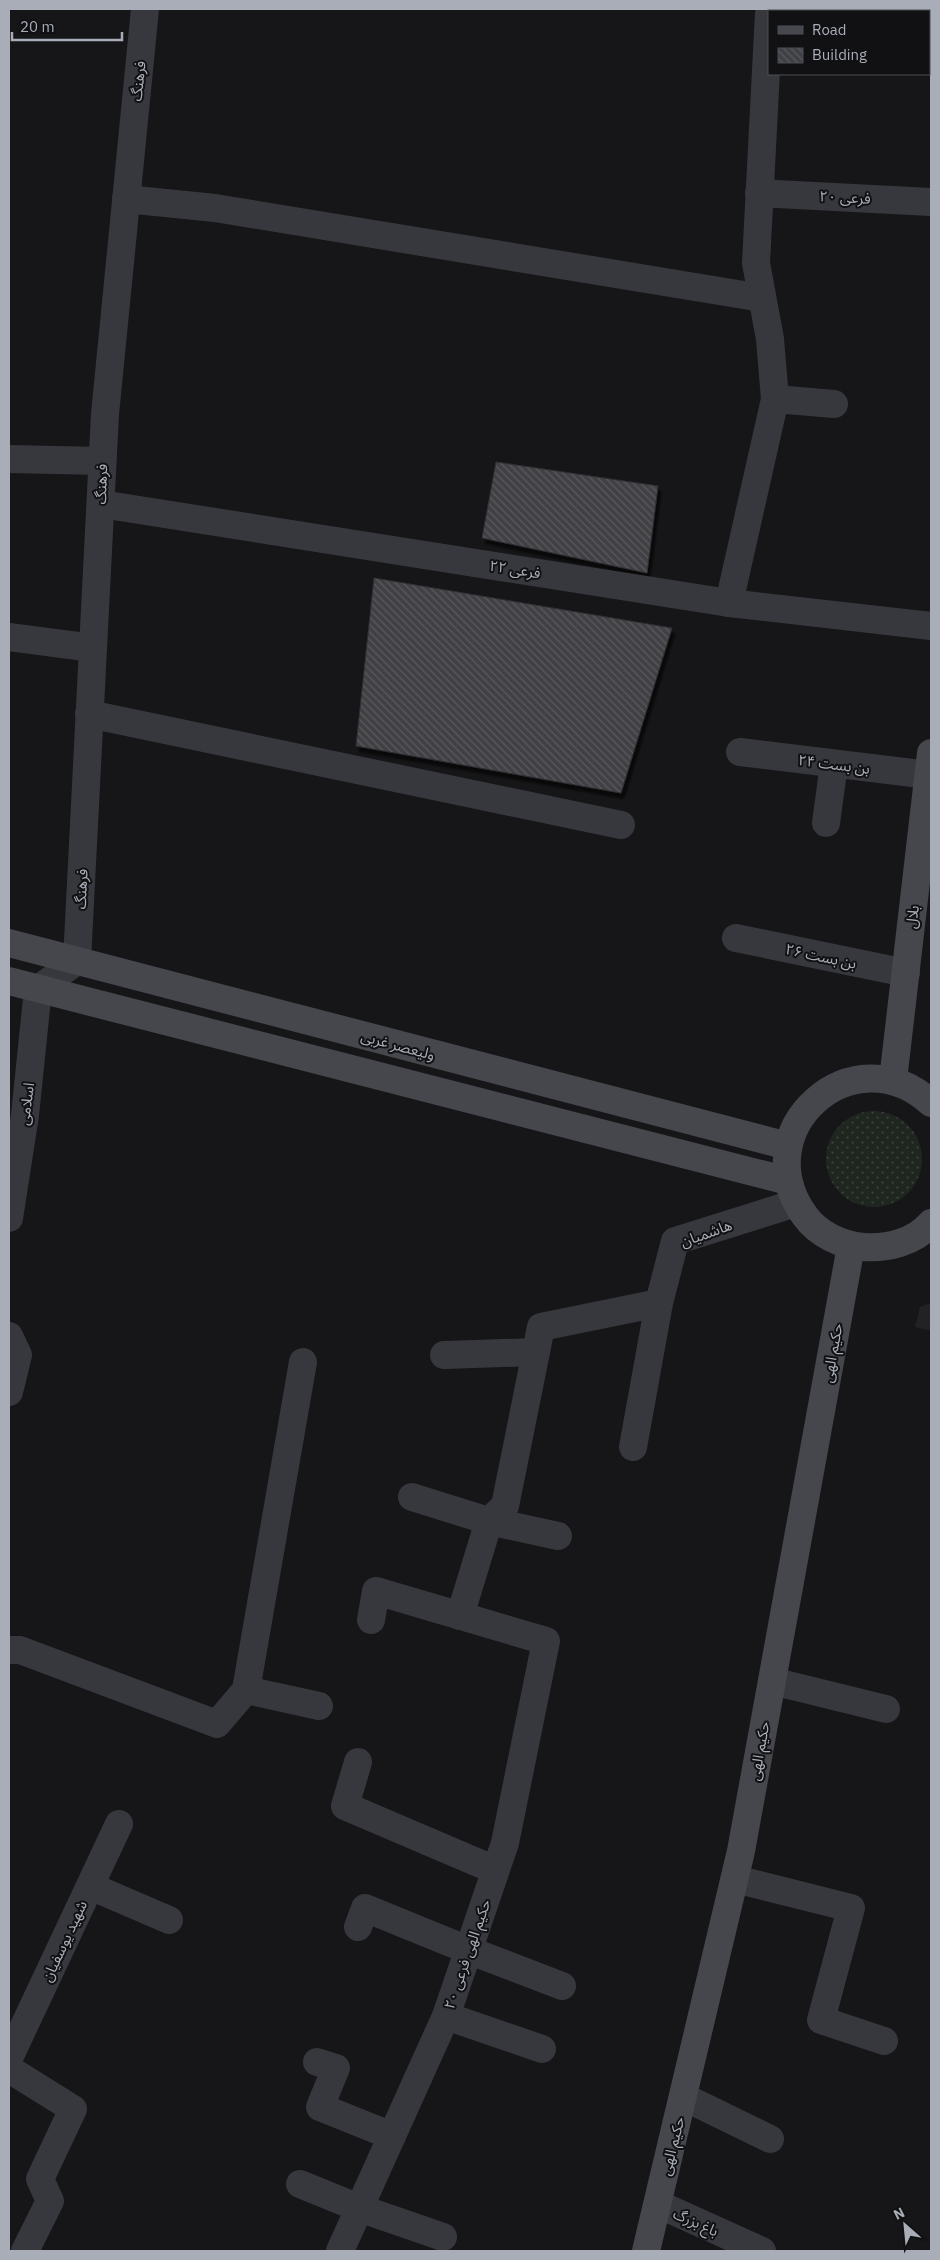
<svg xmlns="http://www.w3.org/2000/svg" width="940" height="2260" font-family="'IBM Plex Sans','Noto Sans Arabic',sans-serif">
<defs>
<pattern id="grass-dots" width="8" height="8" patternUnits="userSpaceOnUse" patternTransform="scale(1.25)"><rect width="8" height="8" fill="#1e261f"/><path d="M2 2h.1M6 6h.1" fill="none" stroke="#3c433d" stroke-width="1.8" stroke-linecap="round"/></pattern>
<pattern id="building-back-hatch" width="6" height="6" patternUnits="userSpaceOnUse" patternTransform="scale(1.25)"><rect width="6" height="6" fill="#404145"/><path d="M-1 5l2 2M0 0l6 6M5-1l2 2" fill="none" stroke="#595a5e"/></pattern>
<filter id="shadow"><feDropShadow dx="3" dy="5.5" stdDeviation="1" flood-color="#0009"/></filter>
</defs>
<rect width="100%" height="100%" fill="#161618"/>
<path fill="#222225" d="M931,1303V1331L915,1327L920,1307Z"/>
<circle fill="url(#grass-dots)" cx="874" cy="1159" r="48"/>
<g fill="url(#building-back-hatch)" stroke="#303034" filter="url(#shadow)">
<path d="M496,462L658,486L647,573L482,538Z"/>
<path d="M374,578L672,628L621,793L356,746Z"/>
</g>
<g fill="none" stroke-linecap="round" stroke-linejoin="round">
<g stroke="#37383d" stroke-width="28">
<path d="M759,193L931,202"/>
<path d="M126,199L215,208L762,298"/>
<path d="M775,399L834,404"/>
<path d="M9,459L102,461"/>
<path d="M101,504L729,603L931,626"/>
<path d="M729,603L775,399L770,339L756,263L769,13"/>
<path d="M9,637L93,648"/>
<path d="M89,714L621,825"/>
<path d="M740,752L929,775"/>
<path d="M826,823L834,764"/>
<path d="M736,938L906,973"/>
<path d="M77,961L105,414L145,9"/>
<path d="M9,1218L25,1115L38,989"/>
<path d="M9,1336L18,1355L9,1392"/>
<path d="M444,1355L536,1352"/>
<path d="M633,1447L659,1303L675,1241L796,1203"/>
<path d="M412,1497L489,1521L558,1536"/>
<path d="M460,1616L489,1521L505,1506L541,1327L659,1303"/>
<path d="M9,1650H20L217,1724L246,1690L303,1362"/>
<path d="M772,1681L886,1709"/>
<path d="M246,1690L319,1706"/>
<path d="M358,1762L345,1806L495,1870"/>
<path d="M735,1879L851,1908L821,2020L884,2041"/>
<path d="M90,1886L169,1920"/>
<path d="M358,1927L365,1908L468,1950L562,1986"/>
<path d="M446,2016L542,2049"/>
<path d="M9,2058L119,1824"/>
<path d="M317,2062L336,2068L320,2107L392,2136"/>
<path d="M9,2069L73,2109L40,2179L50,2201L25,2251"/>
<path d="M684,2097L770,2139"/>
<path d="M300,2184L359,2208L443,2237"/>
<path d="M340,2251L446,2016L505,1843L546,1641L376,1591L371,1620"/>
</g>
<g stroke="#37383d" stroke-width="28">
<path d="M38,989L77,961"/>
<path d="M658,2204L762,2251"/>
</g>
<g stroke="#45474d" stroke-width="28">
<path d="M9,943L788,1146"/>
<path d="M9,981L788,1181"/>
<path d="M893,1080L931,753"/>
<path d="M931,1103C853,1032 743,1130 805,1216C818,1234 841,1245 863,1247C887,1249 915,1242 931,1223"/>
<path d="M646,2251L741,1851L851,1246"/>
</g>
</g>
<g text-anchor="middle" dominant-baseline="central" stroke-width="4" stroke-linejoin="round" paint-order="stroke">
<g font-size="15" fill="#a8adb8" stroke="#111113">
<text transform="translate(138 81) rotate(-84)">فرهنگ</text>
<text transform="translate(845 197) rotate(3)">فرعی ۲۰</text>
<text transform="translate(101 484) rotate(-88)">فرهنگ</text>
<text transform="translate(515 569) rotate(9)">فرعی ۲۲</text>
<text transform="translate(834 764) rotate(7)">بن بست ۲۴</text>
<text transform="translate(81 889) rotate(-87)">فرهنگ</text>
<text transform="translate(912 917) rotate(-83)">بلال</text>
<text transform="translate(821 956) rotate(12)">بن بست ۲۶</text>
<text transform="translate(398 1045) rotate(15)">ولیعصر غربی</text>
<text transform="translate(26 1104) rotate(-83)">اسلامی</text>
<text transform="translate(706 1233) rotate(-20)">هاشمیان</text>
<text transform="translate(832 1353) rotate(-80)">حکیم الهی</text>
<text transform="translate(759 1751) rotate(-80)">حکیم الهی</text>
<text transform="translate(64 1941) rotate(-65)">شهید یوسفیان</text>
<text transform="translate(467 1954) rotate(-71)">حکیم الهی فرعی ۲۰</text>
<text transform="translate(672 2146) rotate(-76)">حکیم الهی</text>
<text transform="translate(696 2222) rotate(24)">باغ بزرگ</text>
</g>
</g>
<rect width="940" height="2260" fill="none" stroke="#a8adb8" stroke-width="20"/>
<rect x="768" y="10" width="162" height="65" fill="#111113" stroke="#4d4f55"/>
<rect x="778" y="26" width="25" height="8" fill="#45474d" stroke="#4d4f55"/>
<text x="812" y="35" font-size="15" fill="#a8adb8">Road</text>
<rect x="778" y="48" width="25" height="15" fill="url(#building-back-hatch)" stroke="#4d4f55"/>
<text x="812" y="60" font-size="15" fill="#a8adb8">Building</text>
<g transform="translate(905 2225) rotate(333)" stroke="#111113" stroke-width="4" paint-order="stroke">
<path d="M0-4L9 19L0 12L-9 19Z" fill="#a8adb8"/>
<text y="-8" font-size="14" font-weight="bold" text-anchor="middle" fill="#a8adb8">N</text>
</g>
<path d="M12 32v8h110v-8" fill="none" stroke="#a8adb8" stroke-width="2.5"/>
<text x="20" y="32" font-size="15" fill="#a8adb8" stroke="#111113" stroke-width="4" paint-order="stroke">20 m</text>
</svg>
